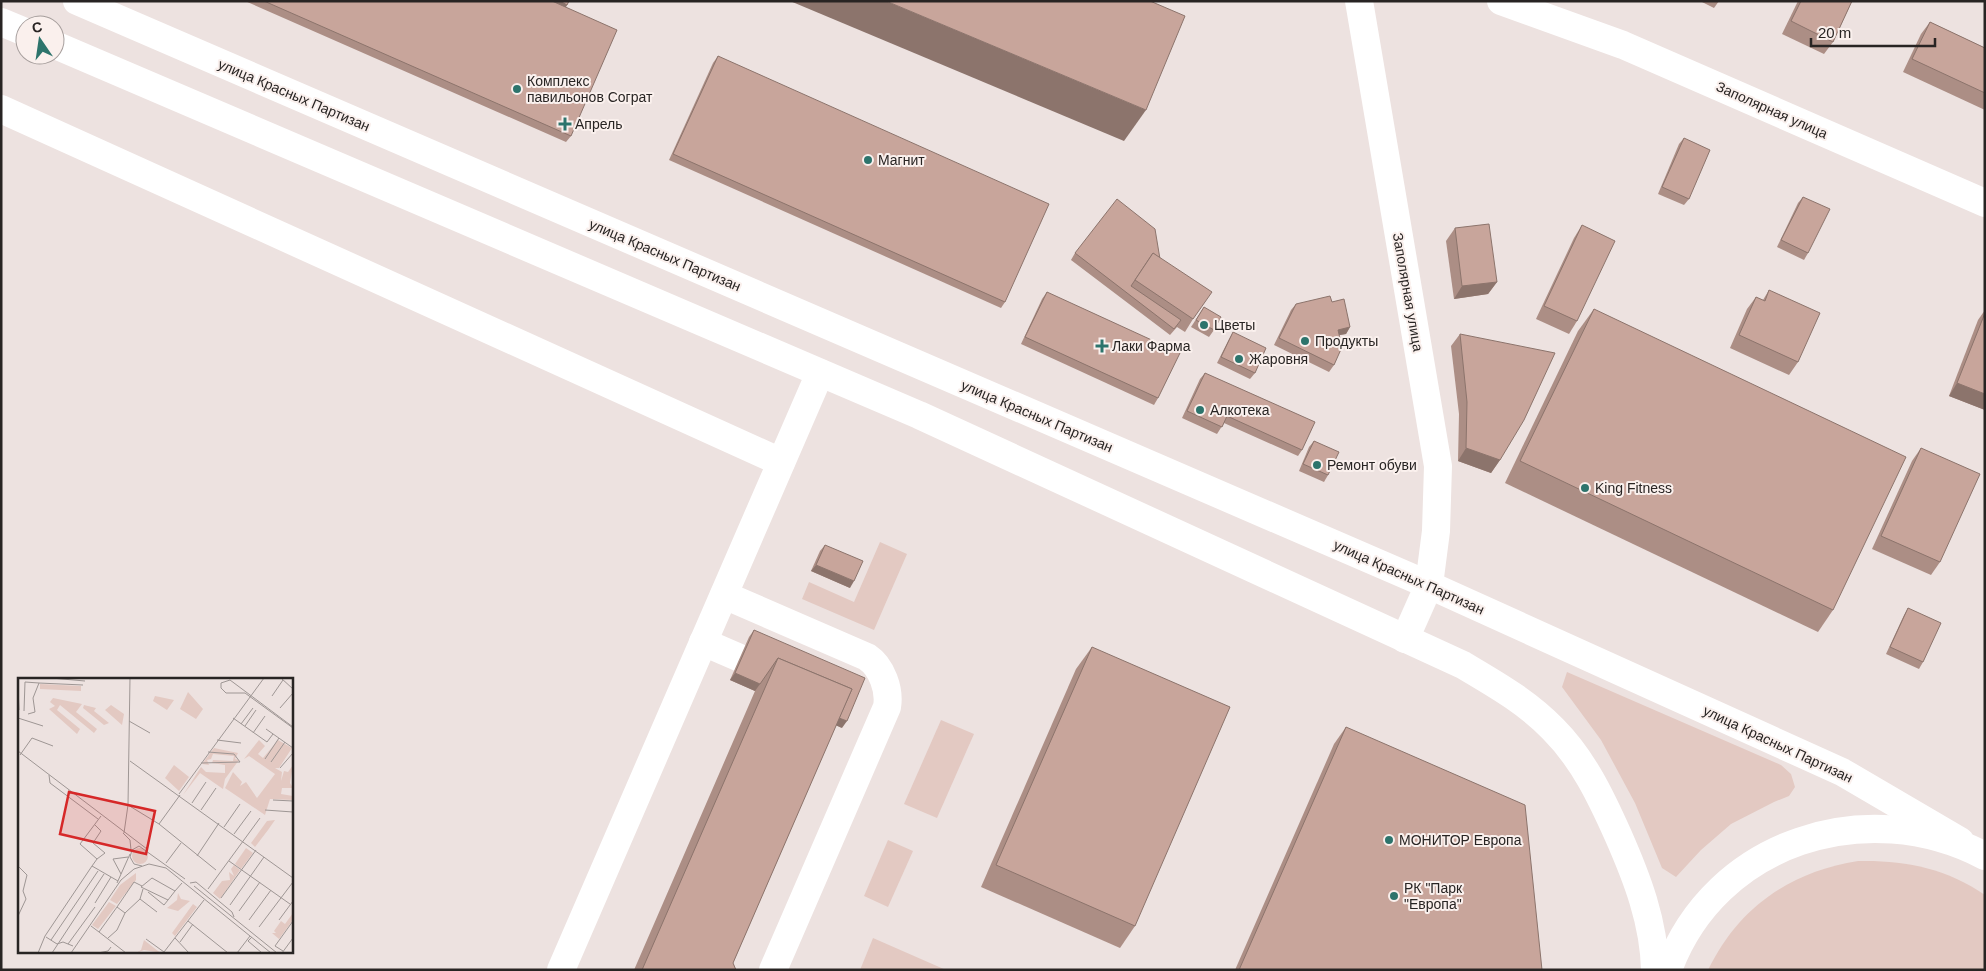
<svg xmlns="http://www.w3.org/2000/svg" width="1986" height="971" font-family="Helvetica,sans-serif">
<rect width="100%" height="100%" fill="#ede2e0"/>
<g fill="#e3c9c2">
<path d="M880,542L907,554L874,630L802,599L809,582L854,602Z"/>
<path d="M1567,672L1781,765L1791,774L1795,787L1789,796L1774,802L1731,824L1701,850L1676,877L1662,868L1635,803L1601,740L1562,687Z"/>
<path d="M941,720L974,734L937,818L904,804Z"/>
<path d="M888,840L913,851L888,907L864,896Z"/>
<path d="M1858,861C1904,860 1946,868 1985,895V970H1708C1738,908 1789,872 1858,861Z"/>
<path d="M873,938L946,970H860Z"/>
</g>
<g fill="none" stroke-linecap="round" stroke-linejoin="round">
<g stroke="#fff" stroke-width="28">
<path d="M1359,1L1438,466L1436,531L1429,585L1405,639"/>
<path d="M1501,1L1623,45L1985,203"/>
<path d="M1,109L781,462"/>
<path d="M724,595L867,657C882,667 890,690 887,707L773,970"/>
<path d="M703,642L740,658"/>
<path d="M561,970L820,373"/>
</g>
<g stroke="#fff" stroke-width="28">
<path d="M77,1L1429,585L1842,772L1960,841"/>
<path d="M1,22L25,32"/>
<path d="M55,45L919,415L1463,665C1495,684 1527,702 1553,729C1583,759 1601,797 1618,835C1637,878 1654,922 1655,970"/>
</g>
<path stroke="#fff" stroke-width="28" d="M1668,970C1715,841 1867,794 1985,856"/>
</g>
<g fill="#ac8e85">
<path d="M245,1H569L566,7L571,136L566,142Z"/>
<path d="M1700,1H1719L1714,8Z"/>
<path d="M1798,1H1852L1833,42L1824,54L1782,34Z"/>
<path d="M1930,22L1985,48V110L1903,72L1921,34Z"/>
<path d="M718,56L1005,302L1001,308L669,160L713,63Z"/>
<path d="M1684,138L1689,199L1684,205L1658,194L1679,144Z"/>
<path d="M1803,197L1808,253L1804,260L1777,247L1798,203Z"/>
<path d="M1582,225L1577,321L1569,334L1536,319L1574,238Z"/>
<path d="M1455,228L1497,282L1488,294L1454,299L1446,241Z"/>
<path d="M1075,253L1160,259L1193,319L1185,332L1177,327L1170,335L1071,260Z"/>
<path d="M1769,290L1798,362L1789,375L1730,348L1747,309L1756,297L1763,300Z"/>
<path d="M1047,292L1158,398L1154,405L1021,344L1042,299Z"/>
<path d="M1332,302L1350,327L1346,334L1339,335L1334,365L1329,372L1274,345L1291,310L1296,304Z"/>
<path d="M1204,307L1214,330L1209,337L1191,327Z"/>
<path d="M1594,309L1833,610L1818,632L1505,483L1578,331Z"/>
<path d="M1985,310V410L1949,396L1978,320Z"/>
<path d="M1233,332L1255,373L1250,379L1217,363L1229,339Z"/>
<path d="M1460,334L1500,460L1491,473L1458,461L1459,414L1451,346Z"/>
<path d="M1205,373L1302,450L1298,456L1224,423L1217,434L1182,418L1200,379Z"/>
<path d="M1314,441L1328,475L1324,482L1299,471L1309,447Z"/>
<path d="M1921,448L1940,562L1931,575L1872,549L1912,461Z"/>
<path d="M825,545L850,588L811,571L820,551Z"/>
<path d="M1908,608L1923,662L1919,669L1886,654L1904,615Z"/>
<path d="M754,630L842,728L836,725L733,963L736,970H634L755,691L730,680L749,637Z"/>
<path d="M1092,647L1135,926L1120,948L981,887L1076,669Z"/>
<path d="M1346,727L1542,970H1235L1334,744Z"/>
</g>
<g fill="#8c746c">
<path d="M540,1H560L567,5L563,11Z"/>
<path d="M790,1H886L1146,110L1124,141Z"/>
<path d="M1497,282L1488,294L1454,299L1462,286Z"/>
<path d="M1350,327L1346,334L1334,336L1338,330Z"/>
<path d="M1957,383L1985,394V410L1949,396Z"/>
<path d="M1466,448L1500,460L1491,473L1458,461Z"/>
<path d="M816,565L854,581L850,588L811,571Z"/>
<path d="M735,673L760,684L755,691L730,680Z"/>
<path d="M766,687L847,721L842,728L763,694Z"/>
</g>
<g fill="#c8a59b" stroke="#8c746c">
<path d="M264,1H552L617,30L571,136Z"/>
<path d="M560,1H569L567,5Z"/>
<path d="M886,1H1150L1185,16L1146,110Z"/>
<path d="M1801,1H1852L1833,42L1791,21Z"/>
<path d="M1930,22L1985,48V93L1912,59Z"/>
<path d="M718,56L1049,204L1005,302L673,154Z"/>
<path d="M1684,138L1710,150L1689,199L1662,187Z"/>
<path d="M1803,197L1830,209L1808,253L1781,240Z"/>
<path d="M1117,199L1155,229L1160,259L1153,253L1131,286L1181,320L1174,329L1075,253Z"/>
<path d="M1489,224L1497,282L1462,286L1455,228Z"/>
<path d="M1582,225L1615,241L1577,321L1544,306Z"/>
<path d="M1153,253L1212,292L1193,319L1135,280Z"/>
<path d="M1769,290L1820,313L1798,362L1739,335L1756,297L1765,301Z"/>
<path d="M1047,292L1180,353L1158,398L1025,337Z"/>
<path d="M1330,296L1332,302L1344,299L1350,327L1338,330L1342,347L1334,365L1279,338L1296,304Z"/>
<path d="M1204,307L1221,317L1214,330L1196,320Z"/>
<path d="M1594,309L1906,457L1833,610L1520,461Z"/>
<path d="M1985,313V394L1957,383Z"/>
<path d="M1233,332L1266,348L1255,373L1221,357Z"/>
<path d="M1460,334L1555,353L1524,420L1500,460L1466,448L1467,402Z"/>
<path d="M1205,373L1315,422L1302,450L1227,416L1222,427L1187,411Z"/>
<path d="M1314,441L1339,452L1328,475L1303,464Z"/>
<path d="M1921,448L1980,474L1940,562L1881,536Z"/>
<path d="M825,545L863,561L854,581L816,565Z"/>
<path d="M1908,608L1941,623L1923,662L1890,647Z"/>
<path d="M754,630L865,678L847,721L839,718L852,689L778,658L760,684L735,673Z"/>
<path d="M1092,647L1230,707L1135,926L996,865Z"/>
<path d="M778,658L852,689L733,963L736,970H642Z"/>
<path d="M1346,727L1525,805L1542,970H1239Z"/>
</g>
<g fill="#2d746c" stroke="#faf0ed" stroke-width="2">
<circle cx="517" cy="89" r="5"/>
<path d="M562.5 116.5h5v5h5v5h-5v5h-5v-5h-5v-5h5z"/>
<circle cx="868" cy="160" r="5"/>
<circle cx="1204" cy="325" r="5"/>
<circle cx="1305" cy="341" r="5"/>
<path d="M1099.5 338.5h5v5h5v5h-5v5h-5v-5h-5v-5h5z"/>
<circle cx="1239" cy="359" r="5"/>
<circle cx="1200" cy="410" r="5"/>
<circle cx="1317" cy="465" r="5"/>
<circle cx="1585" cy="488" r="5"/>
<circle cx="1389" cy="840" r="5"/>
<circle cx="1394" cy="896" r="5"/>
</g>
<g text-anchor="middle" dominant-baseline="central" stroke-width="4" stroke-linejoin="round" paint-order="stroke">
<g font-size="14" fill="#282423" stroke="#faf0ed" text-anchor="start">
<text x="527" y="81">Комплекс<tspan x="527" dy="16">павильонов Сограт</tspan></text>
<text x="575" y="124">Апрель</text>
<text x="878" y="160">Магнит</text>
<text x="1214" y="325">Цветы</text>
<text x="1315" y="341">Продукты</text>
<text x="1112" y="346">Лаки Фарма</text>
<text x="1249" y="359">Жаровня</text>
<text x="1210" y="410">Алкотека</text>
<text x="1327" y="465">Ремонт обуви</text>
<text x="1595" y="488">King Fitness</text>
<text x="1399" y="840">МОНИТОР Европа</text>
<text x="1404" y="888">РК "Парк<tspan x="1404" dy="16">"Европа"</tspan></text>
</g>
<g font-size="14" fill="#282423" stroke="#faf0ed">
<text transform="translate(294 95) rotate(23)">улица Красных Партизан</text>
<text transform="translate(1772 110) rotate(24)">Заполярная улица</text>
<text transform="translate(665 255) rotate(23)">улица Красных Партизан</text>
<text transform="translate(1408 292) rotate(80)">Заполярная улица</text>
<text transform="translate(1037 416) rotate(23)">улица Красных Партизан</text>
<text transform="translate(1409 577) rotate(24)">улица Красных Партизан</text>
<text transform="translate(1778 744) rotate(25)">улица Красных Партизан</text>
</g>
</g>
<g transform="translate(18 678)">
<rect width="275" height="275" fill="#ede2e0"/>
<path d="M22,6L63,8V13L22,11ZM170,14L185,31L178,41L162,31ZM137,18L156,22L149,32L135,23ZM35,20L64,26L58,34L79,51L76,55L42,27L39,32L62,51L59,56L31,31L37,28L32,24ZM66,27L78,30L76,33L91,45L86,47L65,30ZM93,27L106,36L104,47L87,32ZM241,62L247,68L240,76L245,80L260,62L274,70L261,90H257L264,94L263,103L266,93L270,94L275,87L272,105L275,110H264L263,116L275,118V122L252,121L247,137L207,110L215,94L224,104L222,108L228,104L239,120L257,96L231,78L226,81ZM196,70L220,75L217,81L221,82L207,101L205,111L182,95L165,117L183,89L188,94L207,95V87L194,85L195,82L215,83L216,78L195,76L193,81L189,82L191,87L184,86ZM156,87L171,99L161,113L147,100ZM257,142L250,152L237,169L233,165L249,143ZM228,170L235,175L223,191L217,186ZM114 178a8 8 0 1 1 16 0a8 8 0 1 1-16 0ZM216,187L222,192L202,221L195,215L204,203L212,202L211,194L216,198L213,191ZM118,195V202L99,226L92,222L102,207ZM160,215L163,221L172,223L160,233L149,230L159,222ZM91,224L98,228L80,251L74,247ZM175,226L179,229L157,258L154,255ZM275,235V242L261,261L254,255H258L256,253L263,243L267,246ZM126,262L140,273L144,275L126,272L118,275L123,272Z" fill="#e3c9c2"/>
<path fill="none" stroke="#9e9694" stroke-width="1" d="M33,0L67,3M263,0L275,11M21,5L65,7M0,10L1,32M254,18L265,2M262,30L275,15M6,33L7,4L21,5L15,20L17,34L10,36M0,40L25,48M215,40L249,64L255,56M111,43L132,55M223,46L235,30M227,48L238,32M275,49L212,2L203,5V10L208,15H227L275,50M248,51L275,70M235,55L247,38M199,62L223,65M0,73L129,171M2,77L14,60L35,68M247,81L261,60M112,83L275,200M253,84L267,64M183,85L222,84L216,76L190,74M262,90L275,75M31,97L32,105L80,141M161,116L246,0M255,122L275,123M174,125L188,104M110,127L141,146L198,192M183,132L198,110M247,132L275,134M141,146L162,117M77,147L83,153L75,165L87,175L79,181M206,149L222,126M105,155L112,162L113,172M106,155L110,127L112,0M216,156L233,133M179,178L201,145M211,183L272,226M148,185L163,165M0,188L9,197L5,213L8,221L0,238M74,188L79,181L62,166L83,138M124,188L116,186L112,179L114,172L121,168L167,201M103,196L95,181L110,179M99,205L112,176M172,205L178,204L214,234L216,239M176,208L259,275M125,211L122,221L139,234M190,211L242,140M157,213L150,222L123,209L134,200L157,213L164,205M130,214L146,227L150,222M203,220L238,172M122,221L107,235L99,229L116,204L124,208M77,225L93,199M212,227L246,179M221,233L242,204M231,242L253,212M261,242L275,223M170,243L210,275M73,248L81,254L99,229M241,249L275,204M81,254L108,275M28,259L39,266L45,264L55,268M234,259L230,263L244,275M90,260L99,252L107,235M157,260L171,275M128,261L146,274L186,222M33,262L80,193M162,264L175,246M50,266L77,229M265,273L257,268L275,243M20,275L27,258L74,188L100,203M34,275L86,196M53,275L103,202L116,191L131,186L148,190L253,275M80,275L90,273L93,269M219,275L232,258M264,275L275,260"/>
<path fill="#d62828" fill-opacity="0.15" stroke="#d62828" stroke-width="2.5" d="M51,114L137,133L128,176L42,156Z"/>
<rect width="275" height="275" fill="none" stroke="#282423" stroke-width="2.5"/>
</g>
<rect width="1986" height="971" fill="none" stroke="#282423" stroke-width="5"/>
<g transform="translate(40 40) rotate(347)"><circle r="24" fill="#faf0ed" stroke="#a69e9c"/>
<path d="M0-4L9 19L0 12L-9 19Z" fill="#2d746c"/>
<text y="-8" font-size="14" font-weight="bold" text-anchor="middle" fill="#282423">С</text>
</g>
<path d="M1811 38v8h124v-8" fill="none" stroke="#282423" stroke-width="2.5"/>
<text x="1818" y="38" font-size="15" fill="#282423" stroke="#faf0ed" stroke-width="4" paint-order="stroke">20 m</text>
</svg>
